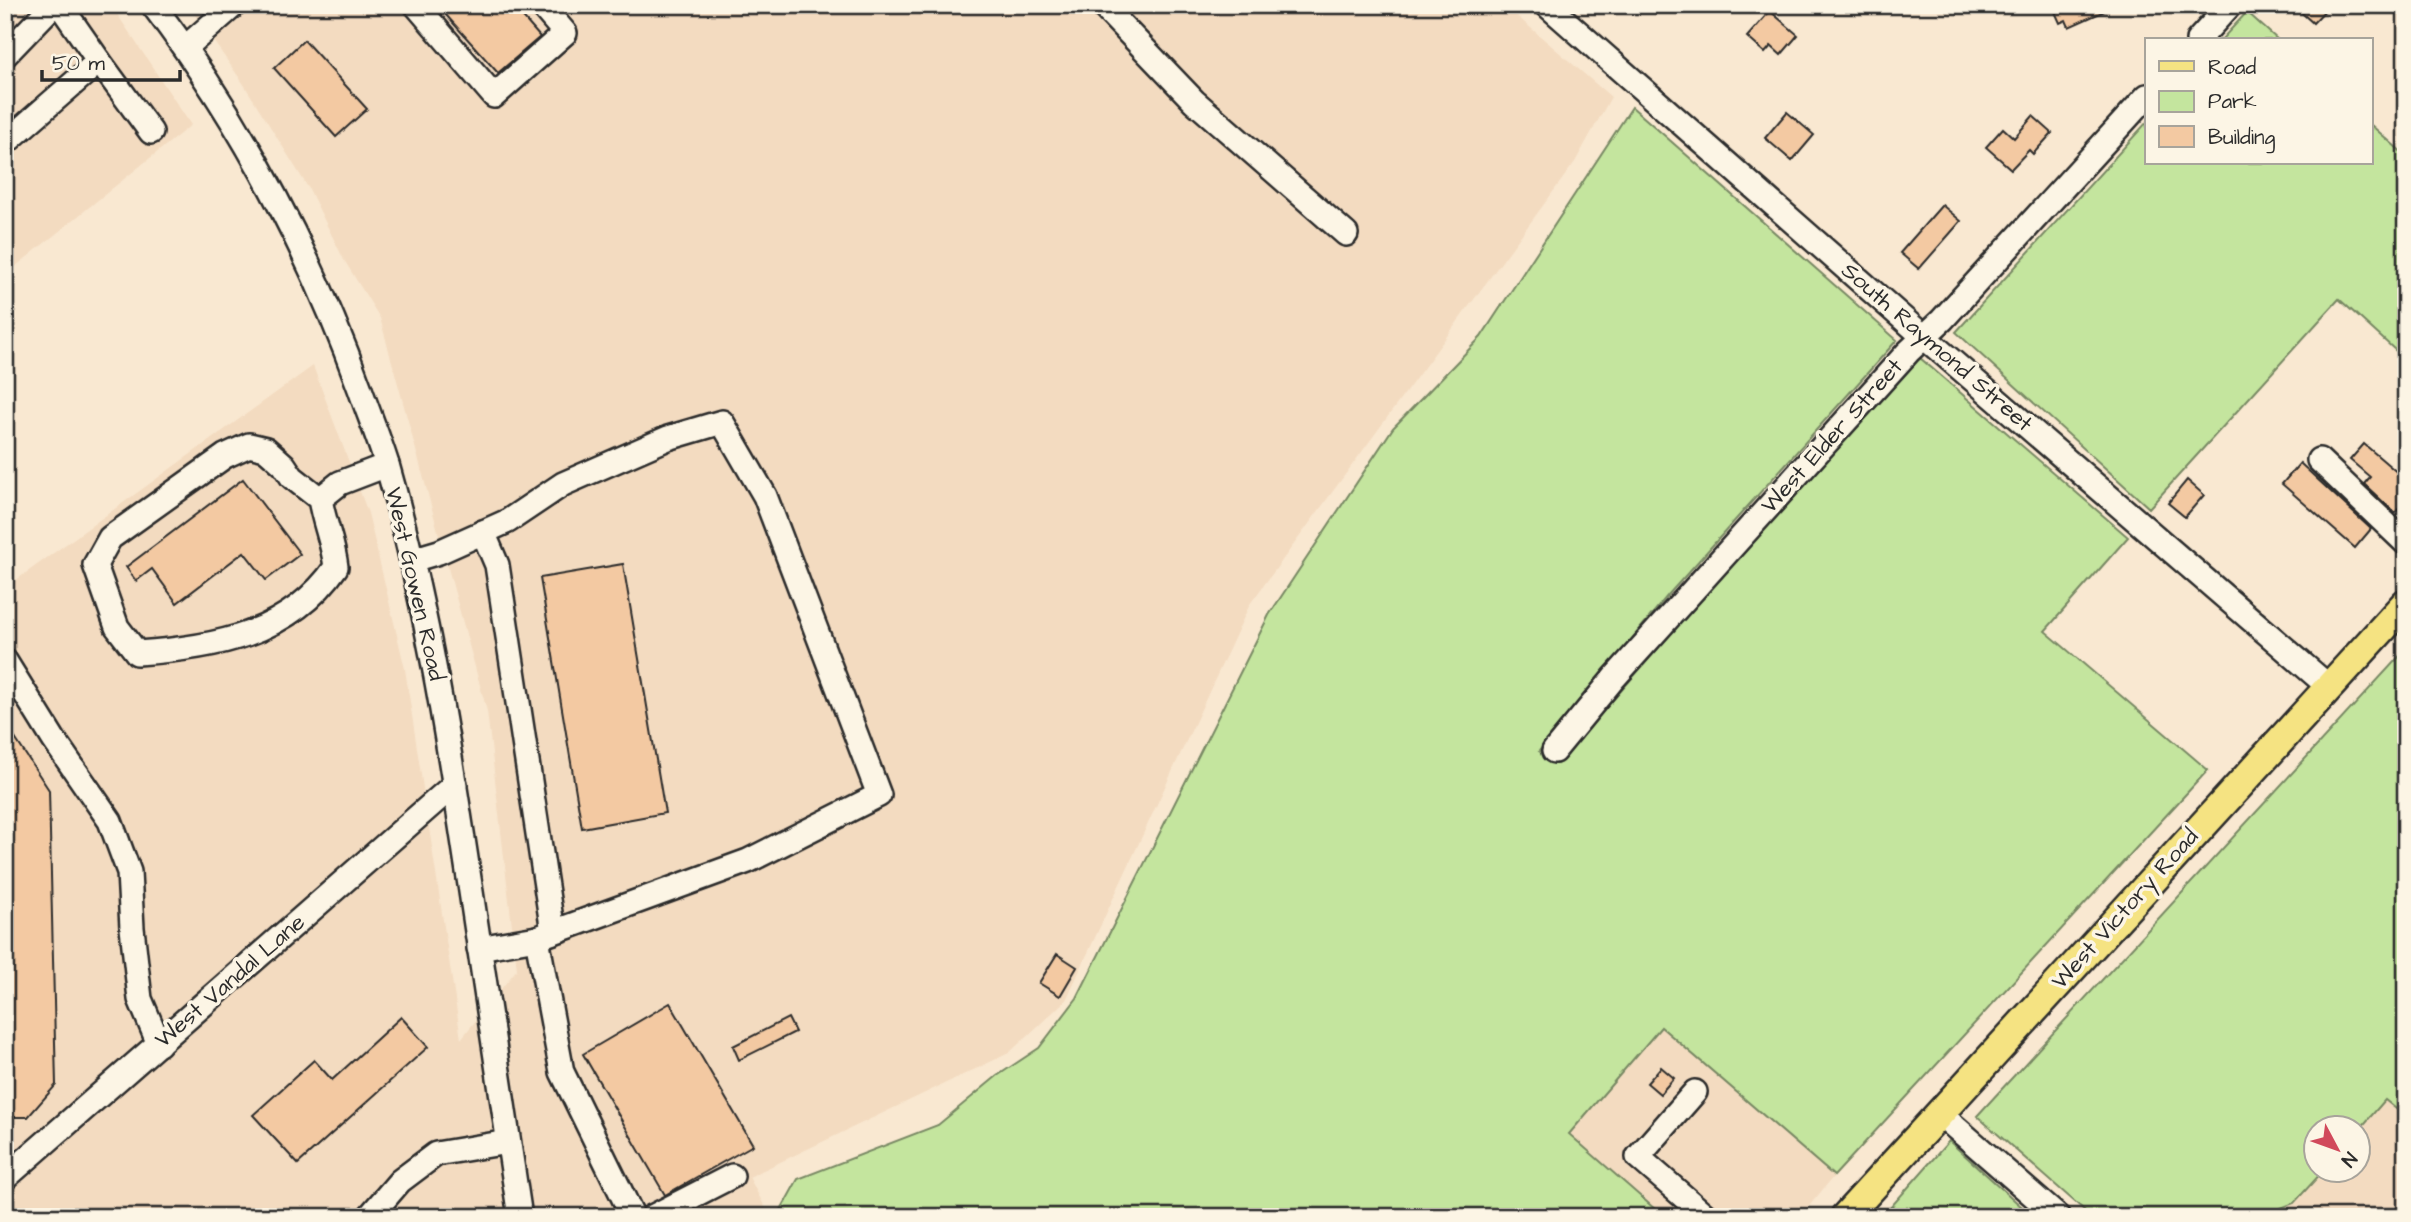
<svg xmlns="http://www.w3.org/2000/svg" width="2411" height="1222" font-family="'Architects Daughter',sans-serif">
<rect width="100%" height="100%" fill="#f9e8d1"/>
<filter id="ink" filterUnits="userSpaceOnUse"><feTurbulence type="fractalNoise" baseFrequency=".0143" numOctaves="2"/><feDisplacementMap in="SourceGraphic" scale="14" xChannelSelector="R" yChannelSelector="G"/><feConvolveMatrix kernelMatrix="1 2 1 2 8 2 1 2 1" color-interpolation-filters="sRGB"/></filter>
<g filter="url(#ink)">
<g fill="#f3dbc0">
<path d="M5,5H111L191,125L5,275Z"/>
<path d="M188,5H1504L1611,97L1575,162L1250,604L1066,1000L1009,1053L749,1177L767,1211L762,1217H5V588L313,366L368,513L405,669L461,1039L517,969L487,711L380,318L344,260L309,189L243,83Z"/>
<path d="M1661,1027L1834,1176L1800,1217H1664L1569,1134Z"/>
<path d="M2385,1100L2406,1117V1217H2270L2278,1209L2294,1203L2324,1170H2358L2359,1130Z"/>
</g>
<g fill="#c4e59e" stroke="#788864" stroke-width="2">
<path d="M2247,12L2278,40H2221Z"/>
<path d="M1632,107L1897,340L1668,595L1539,751L1557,764L1689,613L1920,358L2128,537L2045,631L2208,770L1834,1176L1661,1027L1569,1134L1664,1217H777L798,1179L938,1125L997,1076L1039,1048L1077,998L1269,615L1393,428L1481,337Z"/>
<path d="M2147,122V163H2371V125L2406,156V360L2339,299L2149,508L1956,332Z"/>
<path d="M2406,649V1117L2385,1100L2359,1130L2358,1128H2316V1170H2324L2294,1203L2278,1209L2270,1217H2092L1977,1116Z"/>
<path d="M1949,1141L2033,1217H1882Z"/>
</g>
<g fill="#f3c9a2" stroke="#2b2b2b" stroke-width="2">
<path d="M437,5H512L540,37L498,73Z"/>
<path d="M2052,5H2118L2069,27L2066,20L2060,23Z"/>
<path d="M2293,5H2330L2313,23Z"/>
<path d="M1770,11L1798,35L1781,55L1771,46L1765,53L1747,37Z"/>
<path d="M304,40L367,109L336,137L274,68Z"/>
<path d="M1787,112L1814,135L1792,161L1765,138Z"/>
<path d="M2033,116L2052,133L2033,154L2029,150L2011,169L1986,147L2003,128L2014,138Z"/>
<path d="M1942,205L1961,221L1919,269L1900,253Z"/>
<path d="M2364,444L2406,480V500L2395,513L2364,484L2370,477L2350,460Z"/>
<path d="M2300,463L2371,529L2355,548L2282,484Z"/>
<path d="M243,479L300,554L266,580L244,552L177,603L152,569L136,581L126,567Z"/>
<path d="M2187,480L2204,495L2185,517L2168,503Z"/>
<path d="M623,564L665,813L582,828L540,578Z"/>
<path d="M5,723L49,790L56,1085L28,1117H5Z"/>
<path d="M1057,954L1077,967L1060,996L1039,983Z"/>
<path d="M670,1003L753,1145L665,1195L583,1054Z"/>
<path d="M401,1017L428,1047L298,1164L253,1115L314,1060L332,1080Z"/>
<path d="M788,1018L795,1032L739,1060L733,1046Z"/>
<path d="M1661,1067L1674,1078L1660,1094L1647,1083Z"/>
</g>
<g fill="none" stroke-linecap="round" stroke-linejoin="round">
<g stroke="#2b2b2b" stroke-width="28">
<g id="minor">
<path d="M60,5L99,61"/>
<path d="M153,5C242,122 310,251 360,389C369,415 380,441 388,468C427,605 449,745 470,885C487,996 503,1106 520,1217"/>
<path d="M416,5L494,96L565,33L541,5"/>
<path d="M1102,5L1194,101L1346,234"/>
<path d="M1547,5L1924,337L2328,686"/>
<path d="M2198,40L2230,5"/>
<path d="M185,48L234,5"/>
<path d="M5,55L53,5"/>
<path d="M5,143L99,61L151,132"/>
<path d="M2319,460L2406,543"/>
<path d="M320,499L292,477L284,465L266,449L249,445L225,456L110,538L95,565L117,627L137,653C214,648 289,635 336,567C333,542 324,523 320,499L340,483L387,465"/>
<path d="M483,532L497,565L553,932"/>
<path d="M412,560L439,552L508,521L563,484L668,438L722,422L765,496L879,795L748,861L537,938"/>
<path d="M5,661L54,740L110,821L129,872L132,928L140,999L159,1044"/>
<path d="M1554,751L1614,678L1908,352L1942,320L2147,96"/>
<path d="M479,948L537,938L562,1072L633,1217"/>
<path d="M1695,1092L1638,1157L1707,1217"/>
<path d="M1939,1113L2058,1217"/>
<path d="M5,1178L455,784"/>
<path d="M369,1217L400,1181L436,1154L508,1142"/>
<path d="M652,1217L732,1176"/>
</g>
</g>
<g stroke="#2b2b2b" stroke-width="33">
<path id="major" d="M1845,1217L2406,603"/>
</g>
<use href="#minor" stroke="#fcf5e5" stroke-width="23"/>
<use href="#major" stroke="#f5e382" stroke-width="28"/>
</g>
</g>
<g text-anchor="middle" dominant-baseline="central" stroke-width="7" stroke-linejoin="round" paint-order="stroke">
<g font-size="23" fill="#2b2b2b" stroke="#fcf5e5">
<text transform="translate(1937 347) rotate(41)">South Raymond Street</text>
<text transform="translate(1832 436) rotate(-48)">West Elder Street</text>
<text transform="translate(415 584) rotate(77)">West Gowen Road</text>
<text transform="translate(2125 909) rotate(-48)">West Victory Road</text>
<text transform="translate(230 981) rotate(-41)">West Vandal Lane</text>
</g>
</g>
<rect width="2411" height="1222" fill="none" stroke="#fcf5e5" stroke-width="28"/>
<rect x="14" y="14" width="2383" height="1194" fill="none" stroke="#2b2b2b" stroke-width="2.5" filter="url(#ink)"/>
<rect x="2145" y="38" width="228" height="126" fill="#fcf5e5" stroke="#a8a49b" stroke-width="2"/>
<rect x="2159" y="61" width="35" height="10" fill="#f5e382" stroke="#a8a49b" stroke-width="2"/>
<text x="2208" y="74" font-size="21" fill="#2b2b2b">Road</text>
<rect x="2159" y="91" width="35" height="21" fill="#c4e59e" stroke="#a8a49b" stroke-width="2"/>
<text x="2208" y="108" font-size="21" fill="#2b2b2b">Park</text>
<rect x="2159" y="126" width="35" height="21" fill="#f3c9a2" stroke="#a8a49b" stroke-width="2"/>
<text x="2208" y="144" font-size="21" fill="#2b2b2b">Building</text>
<g transform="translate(2337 1149) rotate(131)"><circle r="33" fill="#fcf5e5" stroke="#a8a49b" stroke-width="2"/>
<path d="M0-5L12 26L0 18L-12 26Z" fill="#d1495b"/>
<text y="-10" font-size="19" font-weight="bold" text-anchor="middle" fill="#2b2b2b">N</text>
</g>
<path d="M42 70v10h138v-10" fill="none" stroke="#2b2b2b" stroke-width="3.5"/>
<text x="52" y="70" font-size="21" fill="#2b2b2b" stroke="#fcf5e5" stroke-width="5" paint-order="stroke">50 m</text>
</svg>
